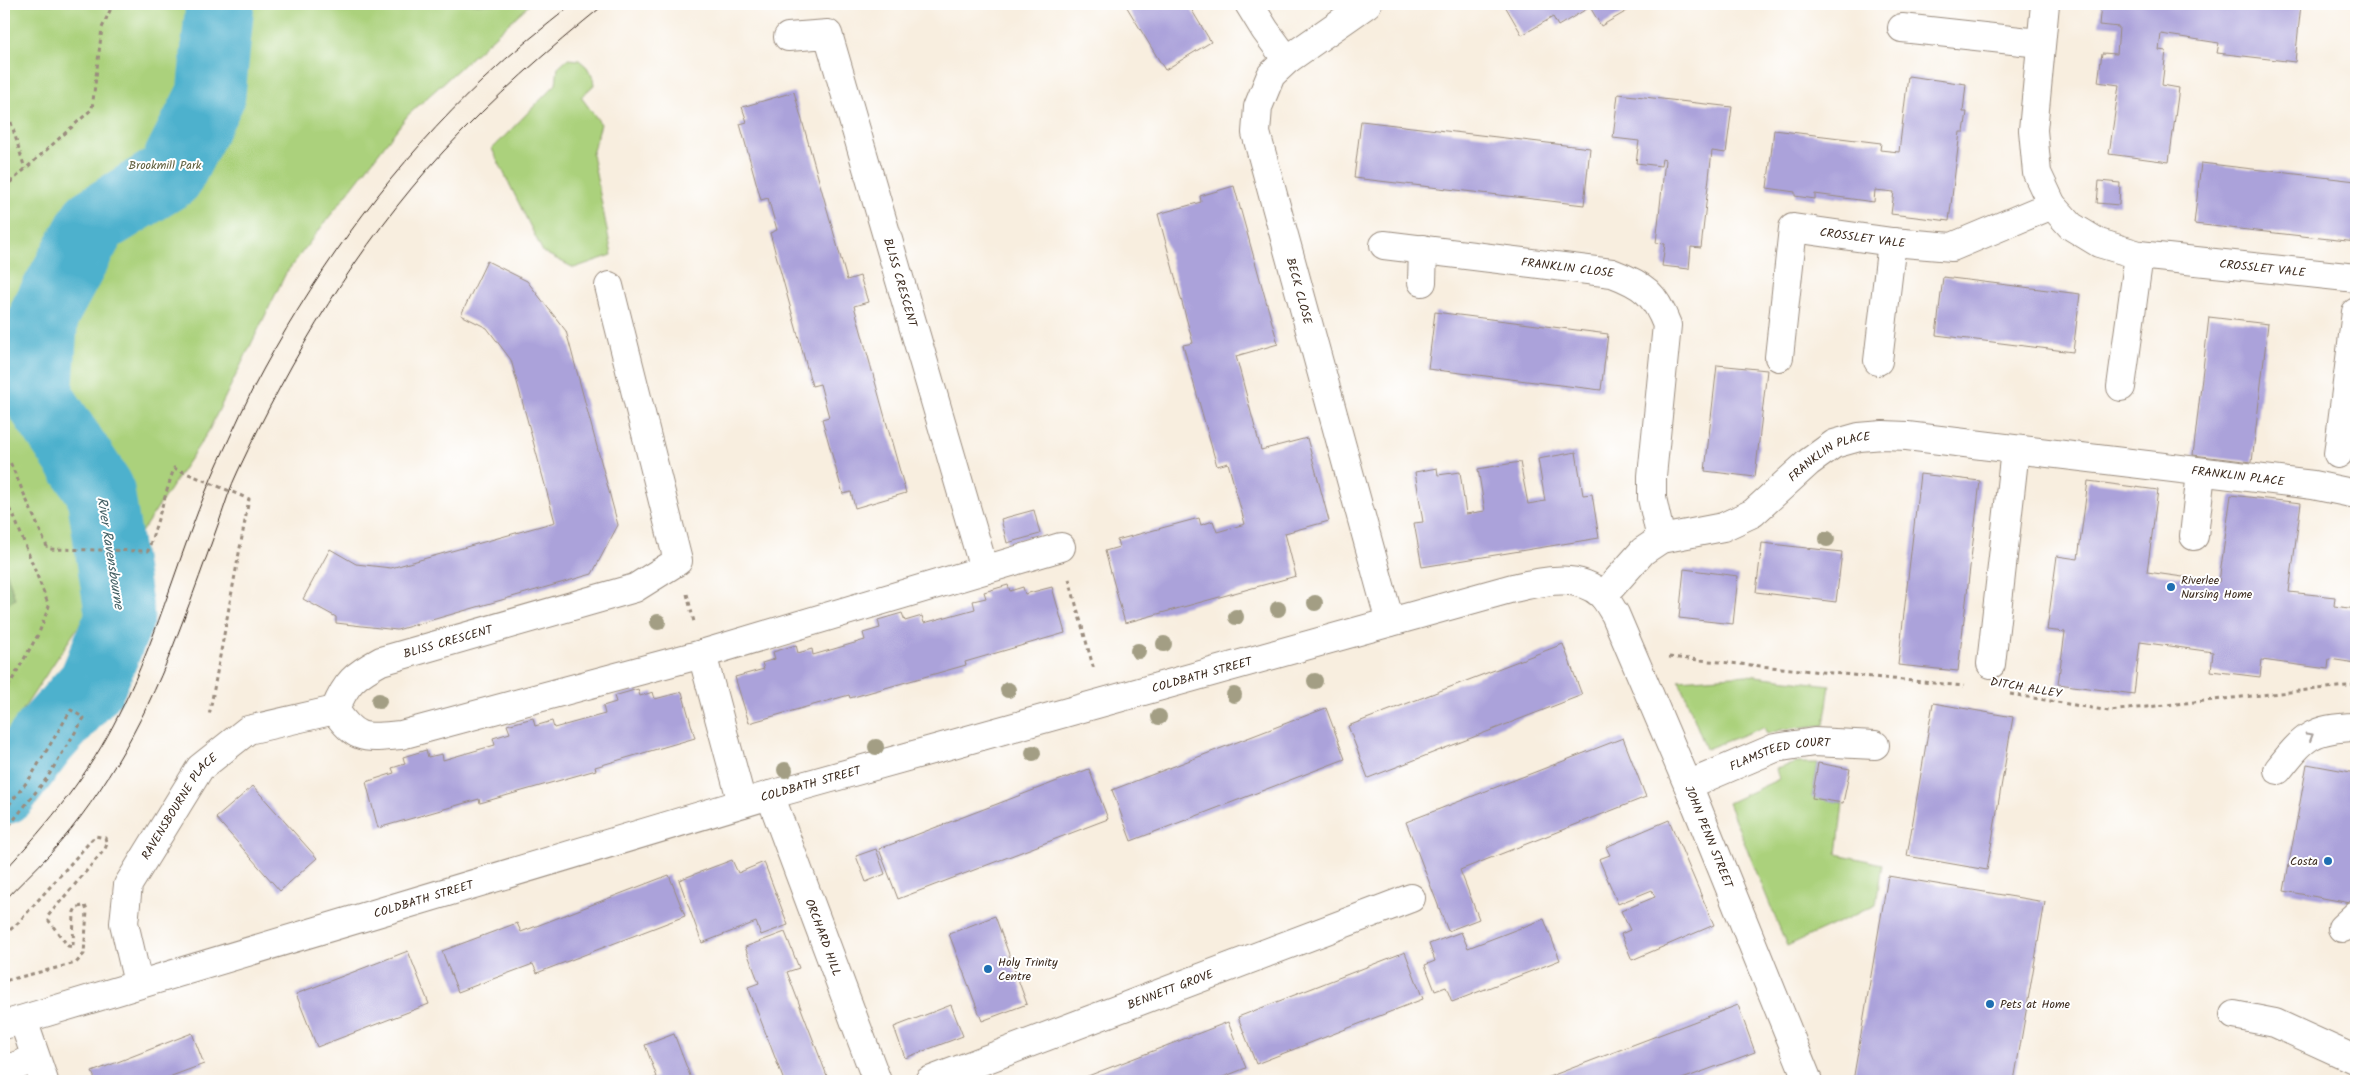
<svg xmlns="http://www.w3.org/2000/svg" width="2360" height="1085" font-family="Kalam,sans-serif">
<rect width="100%" height="100%" fill="#fff"/>
<filter id="ink" filterUnits="userSpaceOnUse"><feTurbulence type="fractalNoise" baseFrequency=".02" numOctaves="2"/><feDisplacementMap in="SourceGraphic" scale="10" xChannelSelector="R" yChannelSelector="G"/><feConvolveMatrix kernelMatrix="1 2 1 2 8 2 1 2 1" color-interpolation-filters="sRGB"/></filter>
<filter id="wash" filterUnits="userSpaceOnUse"><feTurbulence type="fractalNoise" baseFrequency=".0096" numOctaves="4" result="noise"/><feDisplacementMap in="SourceGraphic" scale="20" xChannelSelector="R" yChannelSelector="G"/><feGaussianBlur stdDeviation="1.12" result="paint"/><feColorMatrix in="noise" values="0 0 0 0 0 0 0 0 0 0 0 0 0 0 0 0 0 1.4 0 .05"/><feComposite in="paint" operator="in"/></filter>
<g filter="url(#wash)">
<rect width="100%" height="100%" fill="#f8eedf"/>
<g fill="#abd17b" stroke="#737e4c">
<path d="M4,4H530L408,115L286,273L208,432L4,738Z"/>
<path d="M567,59L579,60L587,67L593,78L594,85L581,97L601,124L592,154L612,255L574,268L543,252L492,149L556,84L558,67Z"/>
<path d="M1747,675L1830,685L1824,725L1784,729L1767,734L1764,727L1706,749L1679,680Z"/>
<path d="M1796,763H1818L1812,797L1843,803L1837,854L1882,864L1876,905L1787,946L1728,803L1779,779L1776,769Z"/>
</g>
<path fill="#88b36b" stroke="#626e44" d="M4,564L15,599L4,607Z"/>
<g fill="none" stroke-linecap="round" stroke-linejoin="round">
<path stroke="#4eb1cd" stroke-width="69" d="M4,790L44,738L92,684L120,617L100,490L38,397L44,314L94,222L170,175L211,95L220,4"/>
</g>
<g id="blocks">
<g fill="#aba2da">
<path d="M1125,4H1188L1211,42L1165,70Z"/>
<path d="M1504,4H1639L1601,26L1590,7L1558,26L1553,17L1522,35Z"/>
<path d="M2101,4H2301L2295,62L2217,53L2219,43L2161,34L2159,50L2166,51L2162,85L2179,88L2169,162L2109,154L2119,85L2098,82L2102,53L2117,54L2119,27L2099,25Z"/>
<path d="M1908,76L1966,84L1963,112H1967L1964,132H1960L1949,221L1891,214L1894,192L1875,190L1874,202L1815,194V199L1795,196V192L1767,188L1774,130L1881,143L1880,150L1899,152Z"/>
<path d="M794,92L847,280L860,276L868,302L854,306L906,493L855,508L851,492L843,494L822,419L829,417L820,384L812,386L770,233L777,230L768,198L761,200L740,124L747,122L742,107Z"/>
<path d="M1618,94L1732,107L1726,153L1712,151L1701,248L1691,247L1689,269L1662,266L1665,244L1656,243L1665,160L1662,159L1661,166L1636,163L1639,141L1613,138Z"/>
<path d="M1361,121L1590,148L1584,205L1354,178Z"/>
<path d="M2201,163L2356,181V242L2194,224Z"/>
<path d="M2099,181L2120,183L2119,205L2097,203Z"/>
<path d="M1234,186L1278,344L1236,356L1261,450L1307,438L1329,521L1285,533L1296,576L1125,623L1105,551L1119,547L1117,540L1199,518L1201,525L1213,521L1217,532L1245,524L1228,463L1217,466L1183,345L1193,343L1158,214L1201,202L1200,196Z"/>
<path d="M487,261L527,281L566,331L618,525L592,574L397,630L336,623V617L303,599L330,549L356,564L391,568L555,522L511,360L487,328L461,315Z"/>
<path d="M1943,277L2080,294L2073,352L1936,335Z"/>
<path d="M1435,312L1608,334L1601,390L1428,369Z"/>
<path d="M2209,317L2268,324L2252,462L2193,455Z"/>
<path d="M1717,365L1767,370L1755,477L1705,471Z"/>
<path d="M1576,452L1583,495L1592,494L1599,538L1422,567L1414,523L1423,522L1415,472L1437,468L1438,475L1460,472L1466,514L1485,511L1478,469L1520,462L1528,504L1545,501L1538,459Z"/>
<path d="M1920,474L1980,481L1958,671L1898,665Z"/>
<path d="M2088,481L2158,490L2147,572L2219,582L2231,495L2301,503L2289,592L2335,597L2334,606L2356,609V663L2329,659L2328,669L2262,660L2260,677L2211,671L2213,652L2140,642L2134,694L2058,684L2065,632L2047,630L2057,556L2078,559Z"/>
<path d="M1034,510L1040,534L1007,543L1001,519Z"/>
<path d="M1762,543L1842,552L1836,602L1756,592Z"/>
<path d="M1684,569L1738,576L1733,624L1679,618Z"/>
<path d="M1008,585L1010,591L1023,587L1025,594L1052,587L1065,633L965,662L966,665L850,698L849,695L749,723L735,677L764,669L762,663L775,659L773,652L796,645L798,653L812,649L813,655L865,640L863,633L880,628L878,620L902,613L905,621L922,616L924,623L975,609L973,601L986,598L984,592Z"/>
<path d="M1563,644L1582,695L1368,778L1348,726Z"/>
<path d="M638,689L640,696L653,692L655,699L682,692L695,738L595,767L596,770L480,803L479,799L378,828L366,782L394,773L392,768L405,764L403,757L426,750L428,757L442,754L443,760L495,745L493,738L510,733L507,725L533,718L535,726L552,721L554,728L605,714L603,706L616,702L614,696Z"/>
<path d="M1933,703L2013,717L1987,870L1907,856Z"/>
<path d="M1326,708L1345,759L1131,841L1112,790Z"/>
<path d="M1623,738L1646,797L1460,870L1479,919L1448,931L1406,822Z"/>
<path d="M1818,763L1850,769L1843,803L1812,798Z"/>
<path d="M2307,764L2356,773V904L2284,891Z"/>
<path d="M1089,769L1108,819L898,899L879,849Z"/>
<path d="M253,786L317,858L280,891L216,818Z"/>
<path d="M1669,820L1714,925L1632,960L1621,934L1630,930L1621,911L1655,897L1652,890L1618,904L1599,859L1610,855L1606,847Z"/>
<path d="M876,849L885,874L866,882L856,856Z"/>
<path d="M732,860L738,873L764,862L788,925L761,935L756,922L702,943L679,880Z"/>
<path d="M669,875L685,916L537,973L533,964L458,992L442,951L517,923L521,932Z"/>
<path d="M1888,876L2045,902L2014,1081H1853Z"/>
<path d="M995,916L1027,1004L982,1021L949,934Z"/>
<path d="M1544,919L1560,960L1452,1002L1446,987L1435,991L1425,965L1435,961L1429,944L1461,932L1468,948Z"/>
<path d="M785,932L799,968L787,972L829,1081H784L748,987L759,983L745,947Z"/>
<path d="M408,951L429,1004L317,1047L296,994Z"/>
<path d="M1405,952L1423,999L1256,1064L1238,1017Z"/>
<path d="M951,1005L963,1036L905,1058L894,1027Z"/>
<path d="M1738,1005L1755,1052L1677,1081H1538Z"/>
<path d="M1228,1022L1246,1068L1213,1081H1075Z"/>
<path d="M192,1033L204,1064L158,1081H96L92,1072Z"/>
<path d="M674,1034L692,1081H647L657,1077L645,1045Z"/>
</g>
</g>
</g>
<g filter="url(#ink)">
<use href="#blocks" fill-opacity="0" stroke="#9a8c7e" stroke-width="1"/>
<g fill="none" stroke-linecap="round" stroke-linejoin="round">
<g stroke="#9a8c7e" stroke-width="30">
<g id="minor">
<path d="M1249,4L1265,30L1287,60"/>
<path id="s1" d="M1367,4L1287,60L1271,75L1258,107L1256,133L1390,622"/>
<path id="s2" d="M2045,4L2033,130L2037,173L2052,205L2071,226L2099,243L2139,255L2356,278"/>
<path d="M1902,28L2040,43"/>
<path id="s3" d="M788,37L828,34L984,569"/>
<path id="s4" d="M1384,245L1612,273C1644,285 1655,294 1667,325L1652,476V498L1661,539"/>
<path d="M1422,282L1423,249"/>
<path d="M609,286L678,561L635,588L381,661C355,675 346,682 335,710C356,742 366,738 401,735L702,654L1061,547"/>
<path id="s5" d="M1779,357L1793,228L1892,242L1952,247L2052,205"/>
<path d="M1878,361L1892,242"/>
<path d="M2121,387L2139,255"/>
<path d="M2338,454L2356,312"/>
<path d="M2194,536L2201,472"/>
<path id="s6" d="M1603,596L1643,551L1661,539L1723,527L1753,513L1809,462L1834,444L1859,437L1883,435L1907,436L2313,485L2356,494"/>
<path d="M702,654L742,803"/>
<path d="M1991,664L2015,450"/>
<path d="M2278,770C2304,737 2312,728 2356,727"/>
<path id="s7" d="M1688,785L1775,748L1814,742L1875,745"/>
<path id="s8" d="M770,795L877,1081"/>
<path d="M2342,928L2356,915"/>
<path id="s9" d="M138,983L124,923L128,885L200,768L248,730L335,710"/>
<path d="M2234,1015L2275,1023L2356,1060"/>
<path d="M23,1020L44,1081"/>
<path id="s10" d="M4,1025L770,795L1513,588C1542,582 1577,572 1602,595C1607,600 1611,608 1615,614L1688,785L1808,1081"/>
<path d="M4,1075L16,1066L35,1058"/>
<path id="s11" d="M929,1081L1411,898"/>
</g>
</g>
<g stroke="#9a8c7e" stroke-width="3" stroke-dasharray="4 4" stroke-linecap="butt">
<path d="M4,99L25,169"/>
<path d="M4,188L92,109L102,28L113,4"/>
<path d="M4,465L10,462L48,549L148,551L174,468L249,499L209,716"/>
<path d="M4,503L13,514L49,606L39,633L4,694"/>
<path d="M1069,579L1094,670"/>
<path d="M687,594L694,622"/>
<path d="M1669,657L1964,686"/>
<path d="M2010,694L2109,711L2356,685"/>
<path d="M4,811L30,778L71,710L84,718L47,778L4,832"/>
<path d="M4,935L18,923L95,836L105,838L107,844L105,849L48,916L49,921L68,946L73,947L74,912L76,908L85,905L87,911L84,954L76,963L4,981"/>
</g>
<use href="#minor" stroke="#fff" stroke-width="28"/>
<g stroke="#3b2a1e" stroke-width="1">
<path d="M4,871C49,823 90,773 119,714C160,633 181,545 218,463C233,431 247,398 264,368C322,262 396,162 484,79C512,52 543,28 573,4"/>
<path d="M4,901C19,885 35,870 50,854C108,790 149,711 179,631C193,595 206,558 219,522C225,505 230,487 238,471C292,356 357,246 443,152C493,98 548,50 605,4"/>
</g>
</g>
<g fill="#a39e84">
<circle cx="1827" cy="539" r="8"/>
<circle cx="1315" cy="603" r="8"/>
<circle cx="1278" cy="609" r="8"/>
<circle cx="1236" cy="617" r="8"/>
<circle cx="658" cy="622" r="8"/>
<circle cx="1164" cy="644" r="8"/>
<circle cx="1138" cy="651" r="8"/>
<circle cx="1315" cy="681" r="8"/>
<circle cx="1008" cy="690" r="8"/>
<circle cx="1234" cy="695" r="8"/>
<circle cx="379" cy="701" r="8"/>
<circle cx="1159" cy="717" r="8"/>
<circle cx="876" cy="747" r="8"/>
<circle cx="1033" cy="753" r="8"/>
<circle cx="785" cy="770" r="8"/>
</g>
<defs><path id="oneway-chevron" d="M-2-3.5L2.5 0L-2 3.5" fill="none" stroke-width="1.6" stroke-linecap="round" stroke-linejoin="round" transform="scale(1.25)"/></defs>
<use stroke="#a79f9a" href="#oneway-chevron" transform="translate(2310 736) rotate(-31)"/>
</g>
<g fill="#1f6fb2" stroke="#fff" stroke-width="2">
<circle cx="2171" cy="587" r="5"/>
<circle cx="2328" cy="861" r="5"/>
<circle cx="988" cy="969" r="5"/>
<circle cx="1990" cy="1004" r="5"/>
</g>
<g text-anchor="middle" dominant-baseline="central" stroke-width="4" stroke-linejoin="round" paint-order="stroke">
<g font-size="12" fill="#5d5c3a" stroke="#fff">
<text x="165" y="165">Brookmill Park</text>
</g>
<g font-size="12" fill="#3b2a1e" stroke="#fff">
<text stroke="none"><textPath href="#s5" startOffset="200">CROSSLET VALE</textPath></text>
<text stroke="none"><textPath href="#s4" startOffset="185">FRANKLIN CLOSE</textPath></text>
<text stroke="none"><textPath href="#s2" startOffset="432">CROSSLET VALE</textPath></text>
<text stroke="none"><textPath href="#s3" startOffset="299">BLISS CRESCENT</textPath></text>
<text stroke="none"><textPath href="#s1" startOffset="344">BECK CLOSE</textPath></text>
<text stroke="none"><textPath href="#s6" startOffset="275">FRANKLIN PLACE</textPath></text>
<text stroke="none"><textPath href="#s6" startOffset="692">FRANKLIN PLACE</textPath></text>
<text transform="translate(448 642) rotate(-16)">BLISS CRESCENT</text>
<text stroke="none"><textPath href="#s10" startOffset="1248">COLDBATH STREET</textPath></text>
<text transform="translate(2026 688) rotate(10)">DITCH ALLEY</text>
<text stroke="none"><textPath href="#s7" startOffset="98">FLAMSTEED COURT</textPath></text>
<text stroke="none"><textPath href="#s10" startOffset="842">COLDBATH STREET</textPath></text>
<text stroke="none"><textPath href="#s9" startOffset="194">RAVENSBOURNE PLACE</textPath></text>
<text stroke="none"><textPath href="#s10" startOffset="1929">JOHN PENN STREET</textPath></text>
<text stroke="none"><textPath href="#s10" startOffset="438">COLDBATH STREET</textPath></text>
<text stroke="none"><textPath href="#s8" startOffset="152">ORCHARD HILL</textPath></text>
<text stroke="none"><textPath href="#s11" startOffset="258">BENNETT GROVE</textPath></text>
</g>
<g font-size="12" fill="#3b2a1e" stroke="#fff" text-anchor="start">
<text x="2181" y="580">Riverlee<tspan x="2181" dy="14">Nursing Home</tspan></text>
<text x="2318" y="861" text-anchor="end">Costa</text>
<text x="998" y="962">Holy Trinity<tspan x="998" dy="14">Centre</tspan></text>
<text x="2000" y="1004">Pets at Home</text>
</g>
<g font-size="14" font-style="italic" fill="#436064" stroke="#fff">
<text transform="translate(110 553) rotate(81)">River Ravensbourne</text>
</g>
</g>
<rect width="2360" height="1085" fill="none" stroke="#fff" stroke-width="20"/>
</svg>
